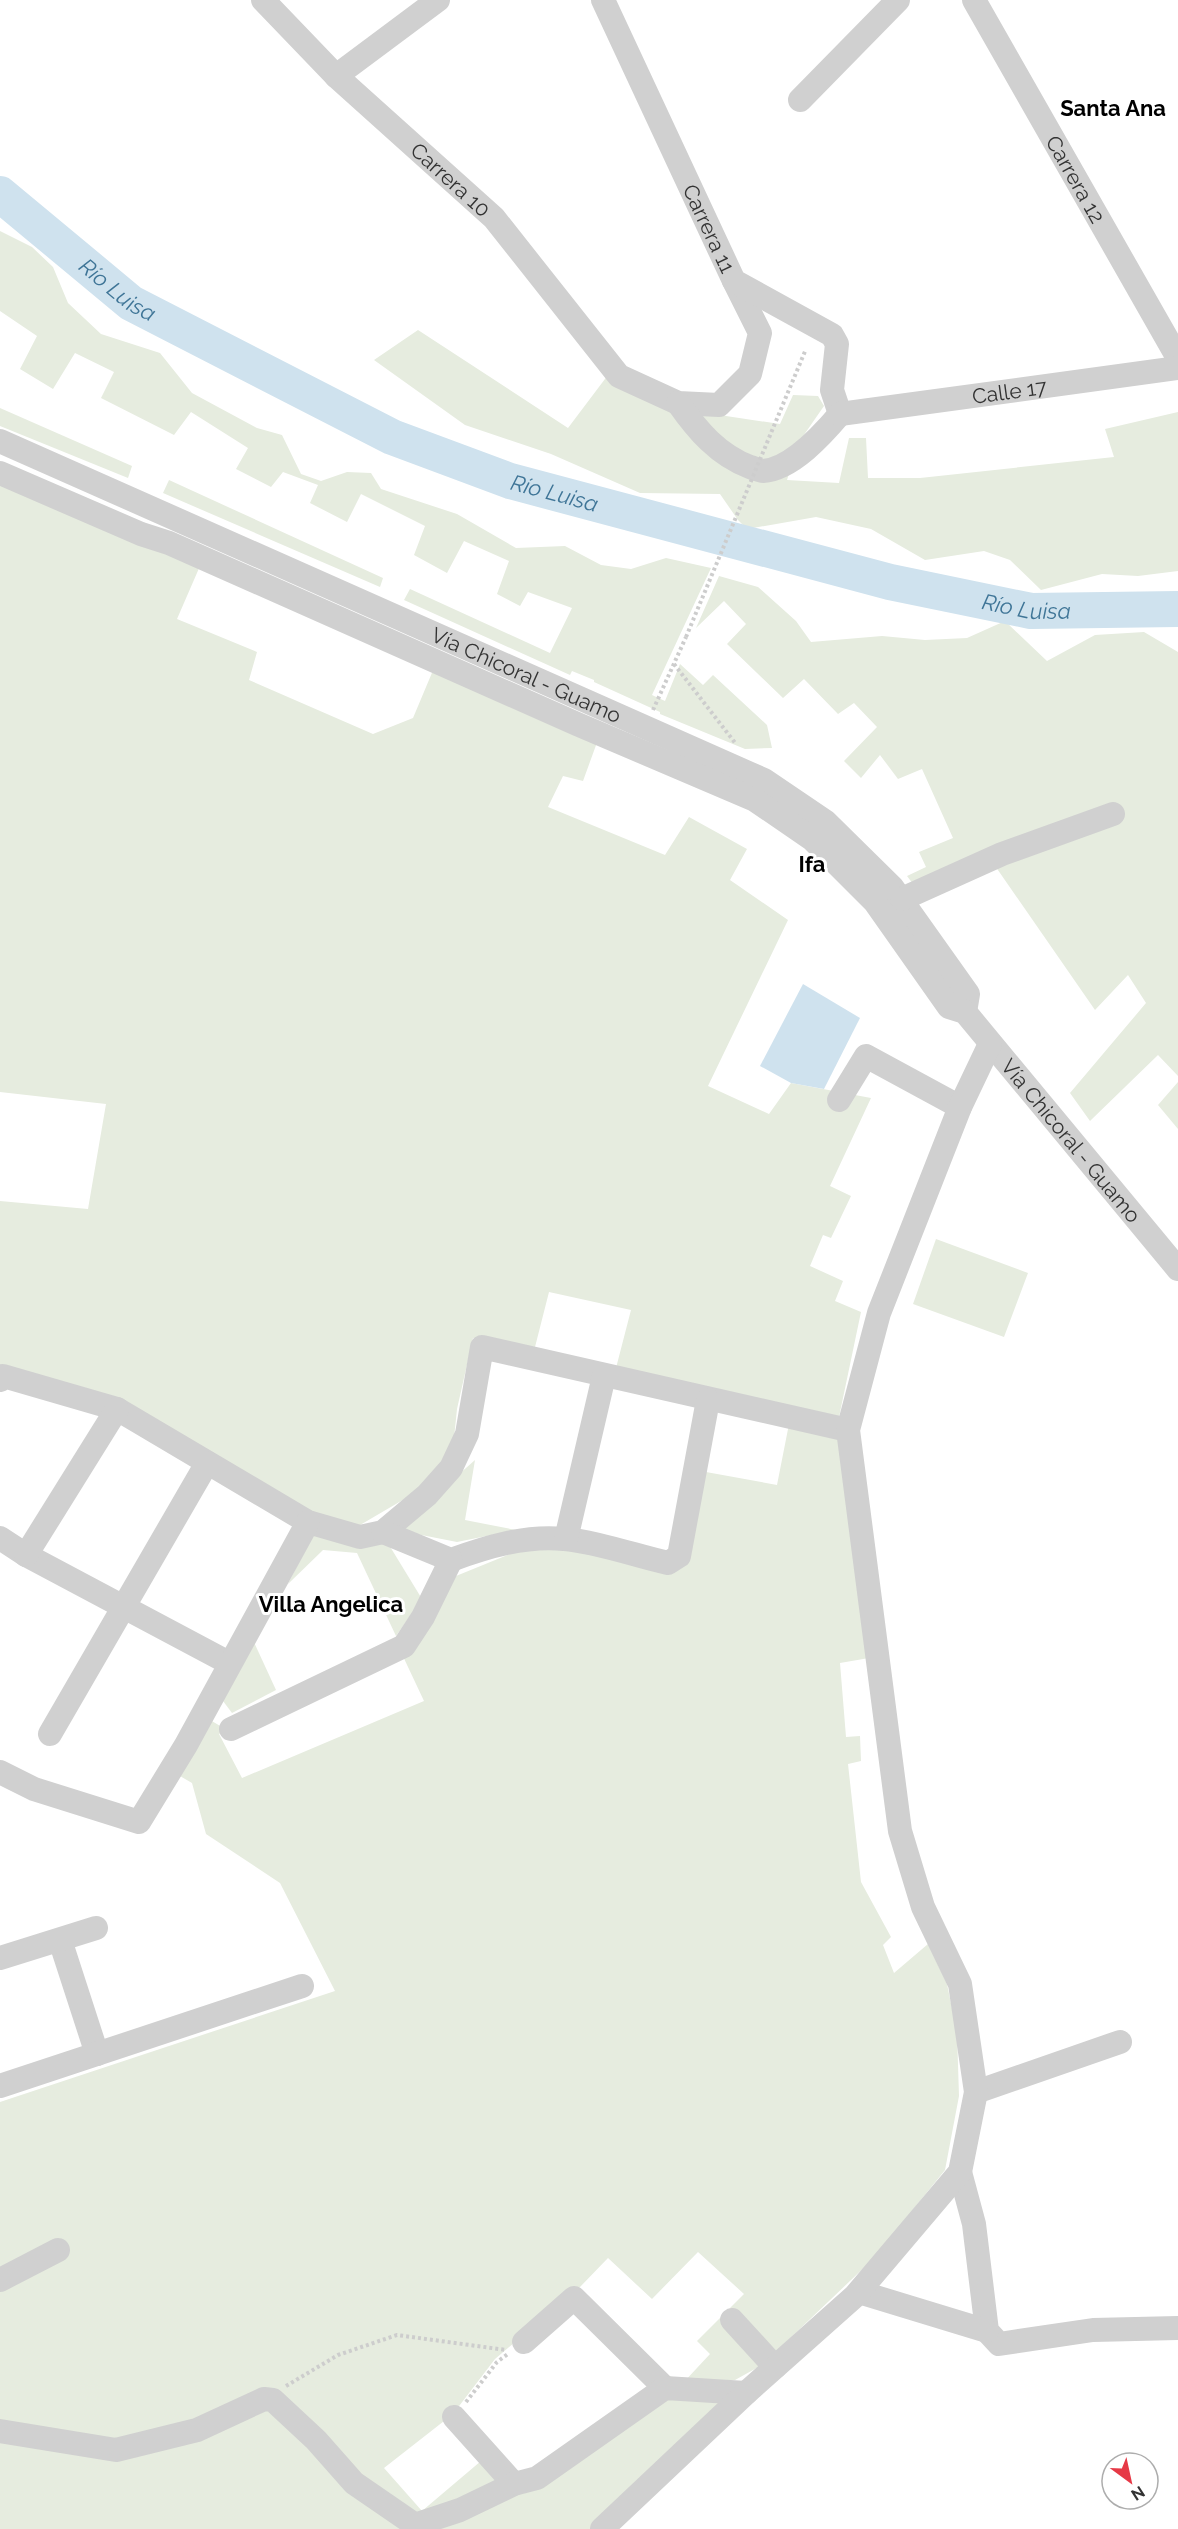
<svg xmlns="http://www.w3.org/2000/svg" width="1178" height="2529" font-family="Raleway,sans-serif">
<rect width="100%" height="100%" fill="#fff"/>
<g fill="#e6ecdf">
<path d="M0,231L32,247L53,267L68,303L101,334L160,353L192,393L257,428L282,435L301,474L321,481L347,472L371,473L381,489L457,514L516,548L565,546L601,565L631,569L666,558L711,568L652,695L665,701L680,664L703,685L713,675L767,725L772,748L745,749L660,714V712L594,682V680L572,671L570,675L404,600L410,589L550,653L572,608L528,592L520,606L497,594L509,561L464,541L447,573L414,555L425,526L361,494L347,522L310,503L318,485L283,472L271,487L236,469L248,448L191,412L174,435L101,398L114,372L75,353L53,389L20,369L37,336L0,311Z"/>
<path d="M418,330L568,428L614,367L726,416L780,424L793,395L818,396L824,406L799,442L787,480L839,483L849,438H866L868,478H920L1114,457L1105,429L1178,412V571L1138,576L1102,574L1041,590L1010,560L984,551L925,560L871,529L816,517L747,529L738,520L720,494L640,493L551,454L465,425L374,360Z"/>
<path d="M0,408L132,466L128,478L0,426Z"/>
<path d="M169,480L383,578L380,587L163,493Z"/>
<path d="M0,484L200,566L177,619L257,652L249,680L373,734L413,718L434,668L599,737L583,781L563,776L548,807L665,855L689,817L747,849L730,880L788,920L708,1086L769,1114L791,1083L871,1098L830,1186L851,1196L831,1238L823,1235L810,1266L843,1281L835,1301L861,1312L839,1417L616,1368L631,1310L549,1292L535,1347L473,1338L457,1409L454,1438L441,1466L413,1494L355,1528L306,1516L119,1401L0,1373V1201L88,1209L106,1104L0,1092Z"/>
<path d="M719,576L758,587L796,621L811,642L882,636L925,640L967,638L1005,621L1047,661L1095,635L1144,632L1178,652V1076L1158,1055L1090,1121L1070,1093L1146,1003L1128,975L1095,1010L991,860L922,896L907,876L926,867L919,852L953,838L922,769L898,779L880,755L861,778L844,761L877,727L854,703L838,714L804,679L783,698L727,644L746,624L724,601L696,628Z"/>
<path d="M1178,1082V1129L1158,1105Z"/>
<path d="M936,1239L1028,1273L1004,1337L913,1304Z"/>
<path d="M789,1424L841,1435L869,1658L840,1663L846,1737L860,1736L861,1761L848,1764L861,1882L891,1937L883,1945L894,1973L928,1944L947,1984L957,2033L959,2096L945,2170L873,2259L762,2365L735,2380L683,2383L710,2354L697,2341L744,2294L698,2252L652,2299L608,2258L580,2287L495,2359L453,2414L384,2468L422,2511L481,2461L512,2489L665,2393L736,2397L598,2529H0V2102L335,1991L280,1883L206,1834L192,1783L173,1772L205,1717L227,1730L219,1734L242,1778L424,1701L400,1650L456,1576L539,1542L669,1569L706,1472L777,1485Z"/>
<path d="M475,1460L465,1520L516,1530L457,1542L396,1530Z"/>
<path d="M314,1532L386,1540L422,1599L396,1636L357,1553L323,1550L288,1584Z"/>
<path d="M253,1640L276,1690L232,1713L220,1697Z"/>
</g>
<path fill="#cfe2ee" d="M803,984L860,1018L824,1089L791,1083L760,1066Z"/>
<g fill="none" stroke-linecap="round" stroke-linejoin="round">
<path stroke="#cfe2ee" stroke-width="36" id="s1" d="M0,194L131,303L392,437L510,481L890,582L1031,611L1178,609"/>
<g stroke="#cdcdcd" stroke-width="4" stroke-dasharray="3 3" stroke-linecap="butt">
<path d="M674,664L736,744"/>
<path d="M653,710L686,637"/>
<path d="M286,2386L338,2355L397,2335L506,2350"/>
<path d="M466,2402L497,2362L508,2354"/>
</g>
<g stroke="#d0d0d0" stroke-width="24">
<path id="s2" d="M263,0L336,76L494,218L619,376L678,403L719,405L750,374L760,333L734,281"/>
<path id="s3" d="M603,0L734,281L832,335L837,344L832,390L840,414"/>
<path id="s4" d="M974,0L1178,358"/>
<path d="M336,76L438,0"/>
<path d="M800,100L898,0"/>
<path d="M678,403C697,430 718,455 750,467C754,468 759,471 763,471C792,469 823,434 840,414"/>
<path id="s5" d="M840,414L1178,368"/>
<path id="s6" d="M0,441L764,780L826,822L892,887L968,994L965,1012"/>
<path id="s7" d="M0,473L141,534L169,543L577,724L755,800L812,839L875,902L949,1007L965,1012L1178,1269"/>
<path d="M902,899L1002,854L1113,814"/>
<path d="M839,1100L866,1056L960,1107"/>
<path d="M0,1380L3,1376L117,1409L308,1522L360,1537L383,1532L427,1495L451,1468L467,1434L482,1347L848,1430"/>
<path d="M383,1532L451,1560C486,1547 526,1535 564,1539C594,1541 637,1556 668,1563L679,1556L708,1400"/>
<path d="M0,1538L26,1555L229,1663"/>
<path d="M566,1539L604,1376"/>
<path d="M26,1555L117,1409"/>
<path d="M231,1729L404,1646L423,1617L451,1560"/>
<path d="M50,1734L207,1463"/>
<path d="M0,1772L34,1789L139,1822L186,1745L308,1522"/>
<path d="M60,1940L97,2054"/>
<path d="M0,1958L96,1928"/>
<path d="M0,2086L302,1986"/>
<path d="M976,2092L1120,2042"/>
<path d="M960,2172L974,2224L987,2331L999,2344L1093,2330L1178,2328"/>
<path d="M0,2280L58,2250"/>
<path d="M859,2292L987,2331"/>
<path d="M732,2320L775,2367"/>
<path d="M524,2342L574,2298L665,2388"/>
<path d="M454,2417L514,2484"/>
<path d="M0,2431L116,2450L197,2430L264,2399L273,2400L316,2440L354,2483L415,2525L460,2510L514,2484L537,2478L665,2388L746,2393"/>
<path d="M602,2529L746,2393L855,2296L960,2172L976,2092L960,1984L923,1907L900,1831L848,1430L879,1313L960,1107L990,1044"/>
</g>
<path stroke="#cdcdcd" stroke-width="4" stroke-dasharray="3 3" stroke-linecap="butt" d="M686,637L806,349"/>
</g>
<g text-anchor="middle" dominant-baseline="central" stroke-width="6" stroke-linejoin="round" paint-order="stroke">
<g font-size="21" fill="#333" stroke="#fff">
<text stroke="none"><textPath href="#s2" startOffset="260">Carrera 10</textPath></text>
<text stroke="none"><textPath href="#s4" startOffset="206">Carrera 12</textPath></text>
<text stroke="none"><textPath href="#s3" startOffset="252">Carrera 11</textPath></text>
<text stroke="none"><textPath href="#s5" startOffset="171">Calle 17</textPath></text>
<text stroke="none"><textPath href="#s6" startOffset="576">Vía Chicoral - Guamo</textPath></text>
<text stroke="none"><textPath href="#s7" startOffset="1293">Vía Chicoral - Guamo</textPath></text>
</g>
<g font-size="22" font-weight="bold" fill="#000" stroke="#fff">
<text x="1113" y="108">Santa Ana</text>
<text x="812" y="864">Ifa</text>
<text x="331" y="1604">Villa Angelica</text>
</g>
<g font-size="22" font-style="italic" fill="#3f7597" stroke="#fff">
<text stroke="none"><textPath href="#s1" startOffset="152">Río Luisa</textPath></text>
<text stroke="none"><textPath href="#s1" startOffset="636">Río Luisa</textPath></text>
<text stroke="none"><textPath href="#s1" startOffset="1122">Río Luisa</textPath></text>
</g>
</g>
<g transform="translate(1130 2481) rotate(147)"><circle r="28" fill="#ffffff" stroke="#adadad" stroke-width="1.5"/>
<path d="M0-4.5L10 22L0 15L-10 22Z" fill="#e63946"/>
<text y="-9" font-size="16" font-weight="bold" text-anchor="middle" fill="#333333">N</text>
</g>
</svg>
